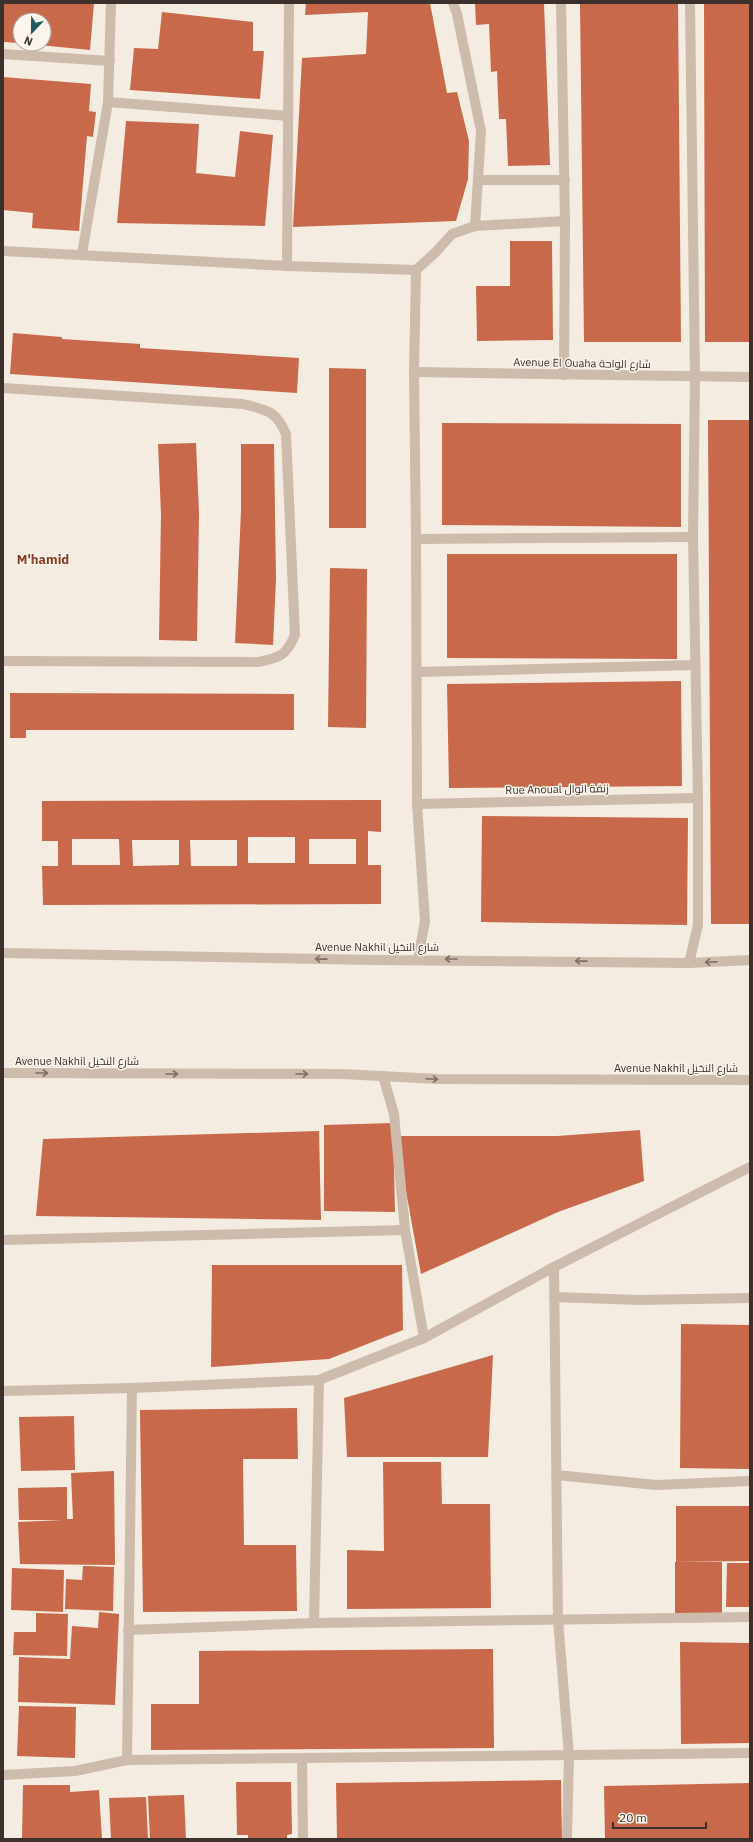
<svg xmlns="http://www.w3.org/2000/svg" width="753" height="1842" font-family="'IBM Plex Sans',Cairo,sans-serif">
<rect width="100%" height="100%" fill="#f4ebe1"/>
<g fill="#c8694b" fill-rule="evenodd">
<path d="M3,3H94L90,50L39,45L44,44V20H20V43L3,42Z"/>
<path d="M306,3H430L447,93L457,92L469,141L468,179L456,221L293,227L302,58L366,54L368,12L305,15Z"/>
<path d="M475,3H544L550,165L508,166L506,119H499L497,71L491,72L489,24L476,25Z"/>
<path d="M580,3H678L681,342H584Z"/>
<path d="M704,3H750V342H705Z"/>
<path d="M162,12L253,22V51H264L260,99L130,90L134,48L158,49Z"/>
<path d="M3,77L91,84L89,111L96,112L93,137L87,136L79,231L32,228L33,213L3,210Z"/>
<path d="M126,121L199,124L196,173L235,177L240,131L273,135L265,226L117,223Z"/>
<path d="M510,241H552L553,340L477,341L476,286H510Z"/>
<path d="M13,333L62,337V339L140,344V348L299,358L297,393L10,374Z"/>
<path d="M329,368L366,369V528H329Z"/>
<path d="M708,420H750V924H711Z"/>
<path d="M442,423L681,424V527L442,525Z"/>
<path d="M196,443L199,513L197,641L159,640L161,514L158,444Z"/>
<path d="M241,444H274L276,579L273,645L235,643L241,511Z"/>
<path d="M447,554H677V659L447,658Z"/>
<path d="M330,568L367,569L366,728L328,727Z"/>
<path d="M681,681L682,786L449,788L447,684Z"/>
<path d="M10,693L294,694V730H26V738H10Z"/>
<path d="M381,800V832L368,831V865H381V904L43,905L42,866H58V841H42V801ZM248,837H295V863H248ZM72,839H119L120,865H72ZM309,839H356V864H309ZM132,840H179V865L133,866ZM190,840H237V866H191Z"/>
<path d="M482,816L688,818L687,925L481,922Z"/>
<path d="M393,1123L395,1212L324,1211V1125Z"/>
<path d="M640,1130L644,1181L558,1212L421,1274L396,1136H557Z"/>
<path d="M319,1131L321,1220L36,1216L43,1139Z"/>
<path d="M212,1265H402L403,1330L329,1359L211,1367Z"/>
<path d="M681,1324L750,1325V1469L680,1468Z"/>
<path d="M493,1355L488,1457H347L344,1398Z"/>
<path d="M297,1408L298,1459H243L244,1545H296L297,1611L143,1612L140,1410Z"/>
<path d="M74,1416L75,1470L21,1471L19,1417Z"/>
<path d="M383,1462H441L442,1504H490L491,1608L347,1609V1550L384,1551Z"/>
<path d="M114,1471L115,1565L20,1564L18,1522L63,1520H19L18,1488L67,1487V1519H73L71,1473Z"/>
<path d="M676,1506H750V1561L676,1562Z"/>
<path d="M675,1562H722V1617L675,1618Z"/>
<path d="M727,1563H750V1607H726Z"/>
<path d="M83,1566L114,1567L113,1611L65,1609L66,1579L82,1580Z"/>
<path d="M12,1568L64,1570L63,1612L11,1610Z"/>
<path d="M99,1612L119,1614L115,1705L18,1702L19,1657L70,1659L72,1626L98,1628Z"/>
<path d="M36,1613L68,1614L67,1656L13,1655L14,1632H36Z"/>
<path d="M680,1642L750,1643V1743L681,1744Z"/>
<path d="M493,1649L494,1748L151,1750V1704H199V1651Z"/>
<path d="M19,1706L76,1707L75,1758L17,1756Z"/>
<path d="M561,1780L562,1839H337L336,1783Z"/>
<path d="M236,1782H291L292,1834L287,1835V1839H248V1835H237Z"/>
<path d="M750,1783V1839H605L604,1786Z"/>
<path d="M23,1785H70V1792L99,1790L102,1839H22Z"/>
<path d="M184,1795L186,1839H150L148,1796Z"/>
<path d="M146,1797L148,1839H111L109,1798Z"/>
</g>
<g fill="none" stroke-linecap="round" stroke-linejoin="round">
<g stroke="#cdbbac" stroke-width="10">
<path d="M561,3L565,221L564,375"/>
<path d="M3,54L110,61"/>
<path d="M108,102L288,116"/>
<path d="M478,180H565"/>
<path d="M475,226L565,221"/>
<path d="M3,251L287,266L416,270"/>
<path d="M82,254L108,102L111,3"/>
<path d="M287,266L289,3"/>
<path d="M414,372L750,377"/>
<path d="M3,388L243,404C266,410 276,410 286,434L295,635C286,656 280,657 259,662L3,661"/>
<path d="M416,539L693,537"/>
<path d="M417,672L695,665"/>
<path d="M417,804L698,798"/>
<path d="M3,953L374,960L689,963L750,960"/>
<path d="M418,959L425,921L417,804L416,539L414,372L416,270L436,252L452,234L475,226L481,131L457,14L453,3"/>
<path d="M689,963L698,925V798L693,537L695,377L690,3"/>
<path d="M3,1073L342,1074L438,1079L750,1080"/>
<path d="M383,1076L394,1114L405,1230L424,1338"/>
<path d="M3,1240L405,1230"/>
<path d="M554,1267L558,1620L569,1755L567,1839"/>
<path d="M554,1297L639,1300L750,1298"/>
<path d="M3,1391L132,1388L319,1380L424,1338L554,1267L750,1167"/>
<path d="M556,1475L656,1485L750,1481"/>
<path d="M314,1623L319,1380"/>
<path d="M128,1630L314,1623L750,1617"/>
<path d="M302,1758L303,1839"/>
<path d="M127,1760L132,1388"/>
<path d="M3,1775L75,1771L127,1760L750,1753"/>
</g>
</g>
<defs><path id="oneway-shaft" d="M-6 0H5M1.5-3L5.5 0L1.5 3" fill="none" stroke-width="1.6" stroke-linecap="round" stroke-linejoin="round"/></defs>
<g stroke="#7d6f65">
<use href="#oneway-shaft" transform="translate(321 959) rotate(-179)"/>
<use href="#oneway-shaft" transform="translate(451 959) rotate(-180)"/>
<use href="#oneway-shaft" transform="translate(581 961) rotate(-179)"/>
<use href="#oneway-shaft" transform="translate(711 962) rotate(177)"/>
<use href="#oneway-shaft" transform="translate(42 1073)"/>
<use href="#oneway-shaft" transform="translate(172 1074)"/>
<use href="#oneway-shaft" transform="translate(302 1074)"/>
<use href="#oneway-shaft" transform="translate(432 1079) rotate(3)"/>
</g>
<g text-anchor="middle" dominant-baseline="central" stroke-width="3" stroke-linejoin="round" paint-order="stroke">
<g font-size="11" fill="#3b302b" stroke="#fbf5ee">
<text transform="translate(582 363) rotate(1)">Avenue El Ouaha شارع الواحة</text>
<text transform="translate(557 789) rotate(-1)">Rue Anoual زنقة انوال</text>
<text x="377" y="947">Avenue Nakhil شارع النخيل</text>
<text x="77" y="1061">Avenue Nakhil شارع النخيل</text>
<text x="676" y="1068">Avenue Nakhil شارع النخيل</text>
</g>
<g font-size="13" font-weight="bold" fill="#8c3b22" stroke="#fbf5ee">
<text x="43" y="559">M'hamid</text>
</g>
</g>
<rect width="753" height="1842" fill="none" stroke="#3b302b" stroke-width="8"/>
<g transform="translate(32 32) rotate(202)"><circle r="19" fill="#fbf5ee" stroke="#aea6a0"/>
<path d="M0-3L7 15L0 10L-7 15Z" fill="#1f5a5e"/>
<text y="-6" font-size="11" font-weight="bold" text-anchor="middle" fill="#3b302b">N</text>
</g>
<path d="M613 1822v6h93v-6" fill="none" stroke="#3b302b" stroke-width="2"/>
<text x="619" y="1822" font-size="12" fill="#3b302b" stroke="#fbf5ee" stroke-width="3" paint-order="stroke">20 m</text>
</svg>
